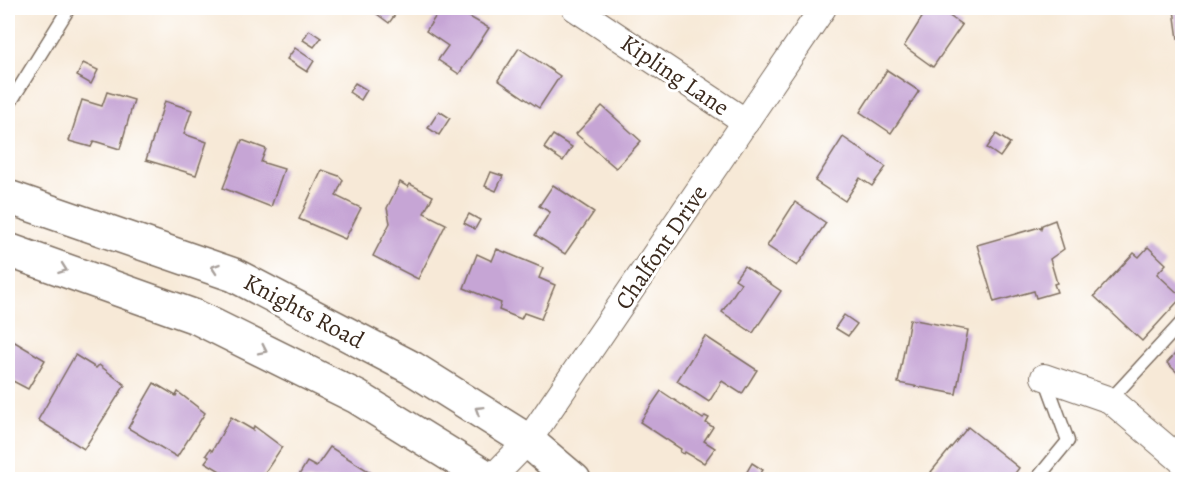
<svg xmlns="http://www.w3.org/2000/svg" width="1190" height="487" font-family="Alegreya,serif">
<rect width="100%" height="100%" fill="#fff"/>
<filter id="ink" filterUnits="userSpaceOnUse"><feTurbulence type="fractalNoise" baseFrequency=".0167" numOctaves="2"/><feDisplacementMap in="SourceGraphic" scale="12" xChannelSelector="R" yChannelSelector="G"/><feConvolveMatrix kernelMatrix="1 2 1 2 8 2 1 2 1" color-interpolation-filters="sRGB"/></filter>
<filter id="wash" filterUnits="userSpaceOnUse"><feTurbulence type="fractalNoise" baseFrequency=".008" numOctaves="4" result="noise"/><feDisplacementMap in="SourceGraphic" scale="24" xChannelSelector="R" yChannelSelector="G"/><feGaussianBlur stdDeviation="1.35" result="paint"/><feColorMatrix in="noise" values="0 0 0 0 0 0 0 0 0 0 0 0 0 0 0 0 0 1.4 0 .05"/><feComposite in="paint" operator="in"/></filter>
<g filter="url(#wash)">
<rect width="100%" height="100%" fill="#f7e9d7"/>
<g id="blocks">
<g fill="#c6a5d5">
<path d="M369,8H400L389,23Z"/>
<path d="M441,8H454L489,28L459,74L438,60L448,46L426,31Z"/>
<path d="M928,8H938L962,25L933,67L904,46Z"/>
<path d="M1182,9V43L1181,44L1180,39H1178L1174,10Z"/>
<path d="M309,30L321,38L314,47L303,40Z"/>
<path d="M295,48L314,61L307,72L287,59Z"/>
<path d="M519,48L560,76L539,108L498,80Z"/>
<path d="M83,63L98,70L91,84L77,76Z"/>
<path d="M887,70L919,91L891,133L860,112Z"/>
<path d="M355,83L367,90L361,100L349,92Z"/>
<path d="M107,92L134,100L120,149L94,141L91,147L69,141L82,100L102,106Z"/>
<path d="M165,101L192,110L184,134L207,142L196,175L146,160Z"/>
<path d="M602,106L641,141L616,168L576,134Z"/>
<path d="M439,111L450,118L439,135L428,128Z"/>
<path d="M996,134L1010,143L1000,157L987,148Z"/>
<path d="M553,135L572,147L563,161L544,148Z"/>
<path d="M843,137L886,167L872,186L860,178L845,201L815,181Z"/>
<path d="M242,140L266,149L261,162L284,169L271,207L223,188Z"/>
<path d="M322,170L339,176L343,180L336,196L361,208L345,239L299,219Z"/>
<path d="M491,172L503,176L496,191L485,186Z"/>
<path d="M400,182L408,187L410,184L433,196L424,213L446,224L418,279L373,256L390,223L387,208Z"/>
<path d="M553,185L594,212L565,254L535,235L550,212L539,206Z"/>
<path d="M795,202L826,223L797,266L767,246Z"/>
<path d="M469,214L480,220L475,229L464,223Z"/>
<path d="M1055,220L1064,249L1050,259L1057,283L1054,284L1057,292L1036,298L1034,291L994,302L977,245L1040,227L1041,229L1042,225Z"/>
<path d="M1148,247L1166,264L1157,274L1182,297L1142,341L1094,296L1134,253L1139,257Z"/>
<path d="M497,249L543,268L539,278L555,285L541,319L524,313L521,319L499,310L501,303L464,288L477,254L492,261Z"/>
<path d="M744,266L781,291L753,333L722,312L741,283L735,279Z"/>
<path d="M844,315L857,324L848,336L835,328Z"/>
<path d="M910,319L968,330L956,394L898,383Z"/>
<path d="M705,336L757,370L742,394L722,381L709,402L677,381Z"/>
<path d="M8,338L45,360L28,389L11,380L8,385Z"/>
<path d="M1182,346V377L1167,363Z"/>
<path d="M75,355L96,368L99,365L125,385L84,449L38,420Z"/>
<path d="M154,383L176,396L178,392L205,413L177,457L128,428Z"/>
<path d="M661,391L703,419L705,416L709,418L706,423L713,427L704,441L715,448L704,463L685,452L684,454L680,452L681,449L640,422Z"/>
<path d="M231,417L253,430L254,426L282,447L260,480H235L205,462L209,457L206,455L210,449L212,451Z"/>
<path d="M968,427L1019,468L1010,480H940L931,472Z"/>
<path d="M330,447L378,477L380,480H296L307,462L316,467Z"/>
<path d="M752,463L763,470L756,480H742Z"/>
</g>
</g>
</g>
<g filter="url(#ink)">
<use href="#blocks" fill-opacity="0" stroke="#7d6d5f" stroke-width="1.5"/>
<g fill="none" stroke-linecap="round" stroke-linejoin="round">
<g stroke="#7d6d5f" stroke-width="15">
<g id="lane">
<path d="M8,106L69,8"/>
<path d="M1110,400L1182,322"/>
<path d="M1036,480L1068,441L1045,378"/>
</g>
</g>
<g stroke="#7d6d5f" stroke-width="28">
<g id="street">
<path d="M575,8L746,122"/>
<path d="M1044,377L1110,400L1182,461"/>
<path d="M490,480L528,441L823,8"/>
</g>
</g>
<g stroke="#7d6d5f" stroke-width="36">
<g id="primary">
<path d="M8,197L234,275L412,368L528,441L574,480"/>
<path d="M8,250L196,317L357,397L491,480"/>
</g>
</g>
<use href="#lane" stroke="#fff" stroke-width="12"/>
<use href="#street" stroke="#fff" stroke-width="26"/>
<use href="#primary" stroke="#fff" stroke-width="33"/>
</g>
<defs><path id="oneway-chevron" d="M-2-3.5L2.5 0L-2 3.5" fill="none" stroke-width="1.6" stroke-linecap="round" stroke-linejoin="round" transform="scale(1.5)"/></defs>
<g stroke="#a79f9a">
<use href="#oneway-chevron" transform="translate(215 268) rotate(-161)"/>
<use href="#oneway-chevron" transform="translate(63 269) rotate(20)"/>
<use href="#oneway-chevron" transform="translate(263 350) rotate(26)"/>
<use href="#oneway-chevron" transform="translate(479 410) rotate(-148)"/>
</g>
</g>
<g text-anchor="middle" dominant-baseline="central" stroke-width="6" stroke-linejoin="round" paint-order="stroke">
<g font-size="24" fill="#3b2a1e" stroke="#fff">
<text transform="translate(675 75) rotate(34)">Kipling Lane</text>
<text transform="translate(661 247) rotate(-56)">Chalfont Drive</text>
<text transform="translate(304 311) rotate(28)">Knights Road</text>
</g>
</g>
<rect width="1190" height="487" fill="none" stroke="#fff" stroke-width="30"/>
</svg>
